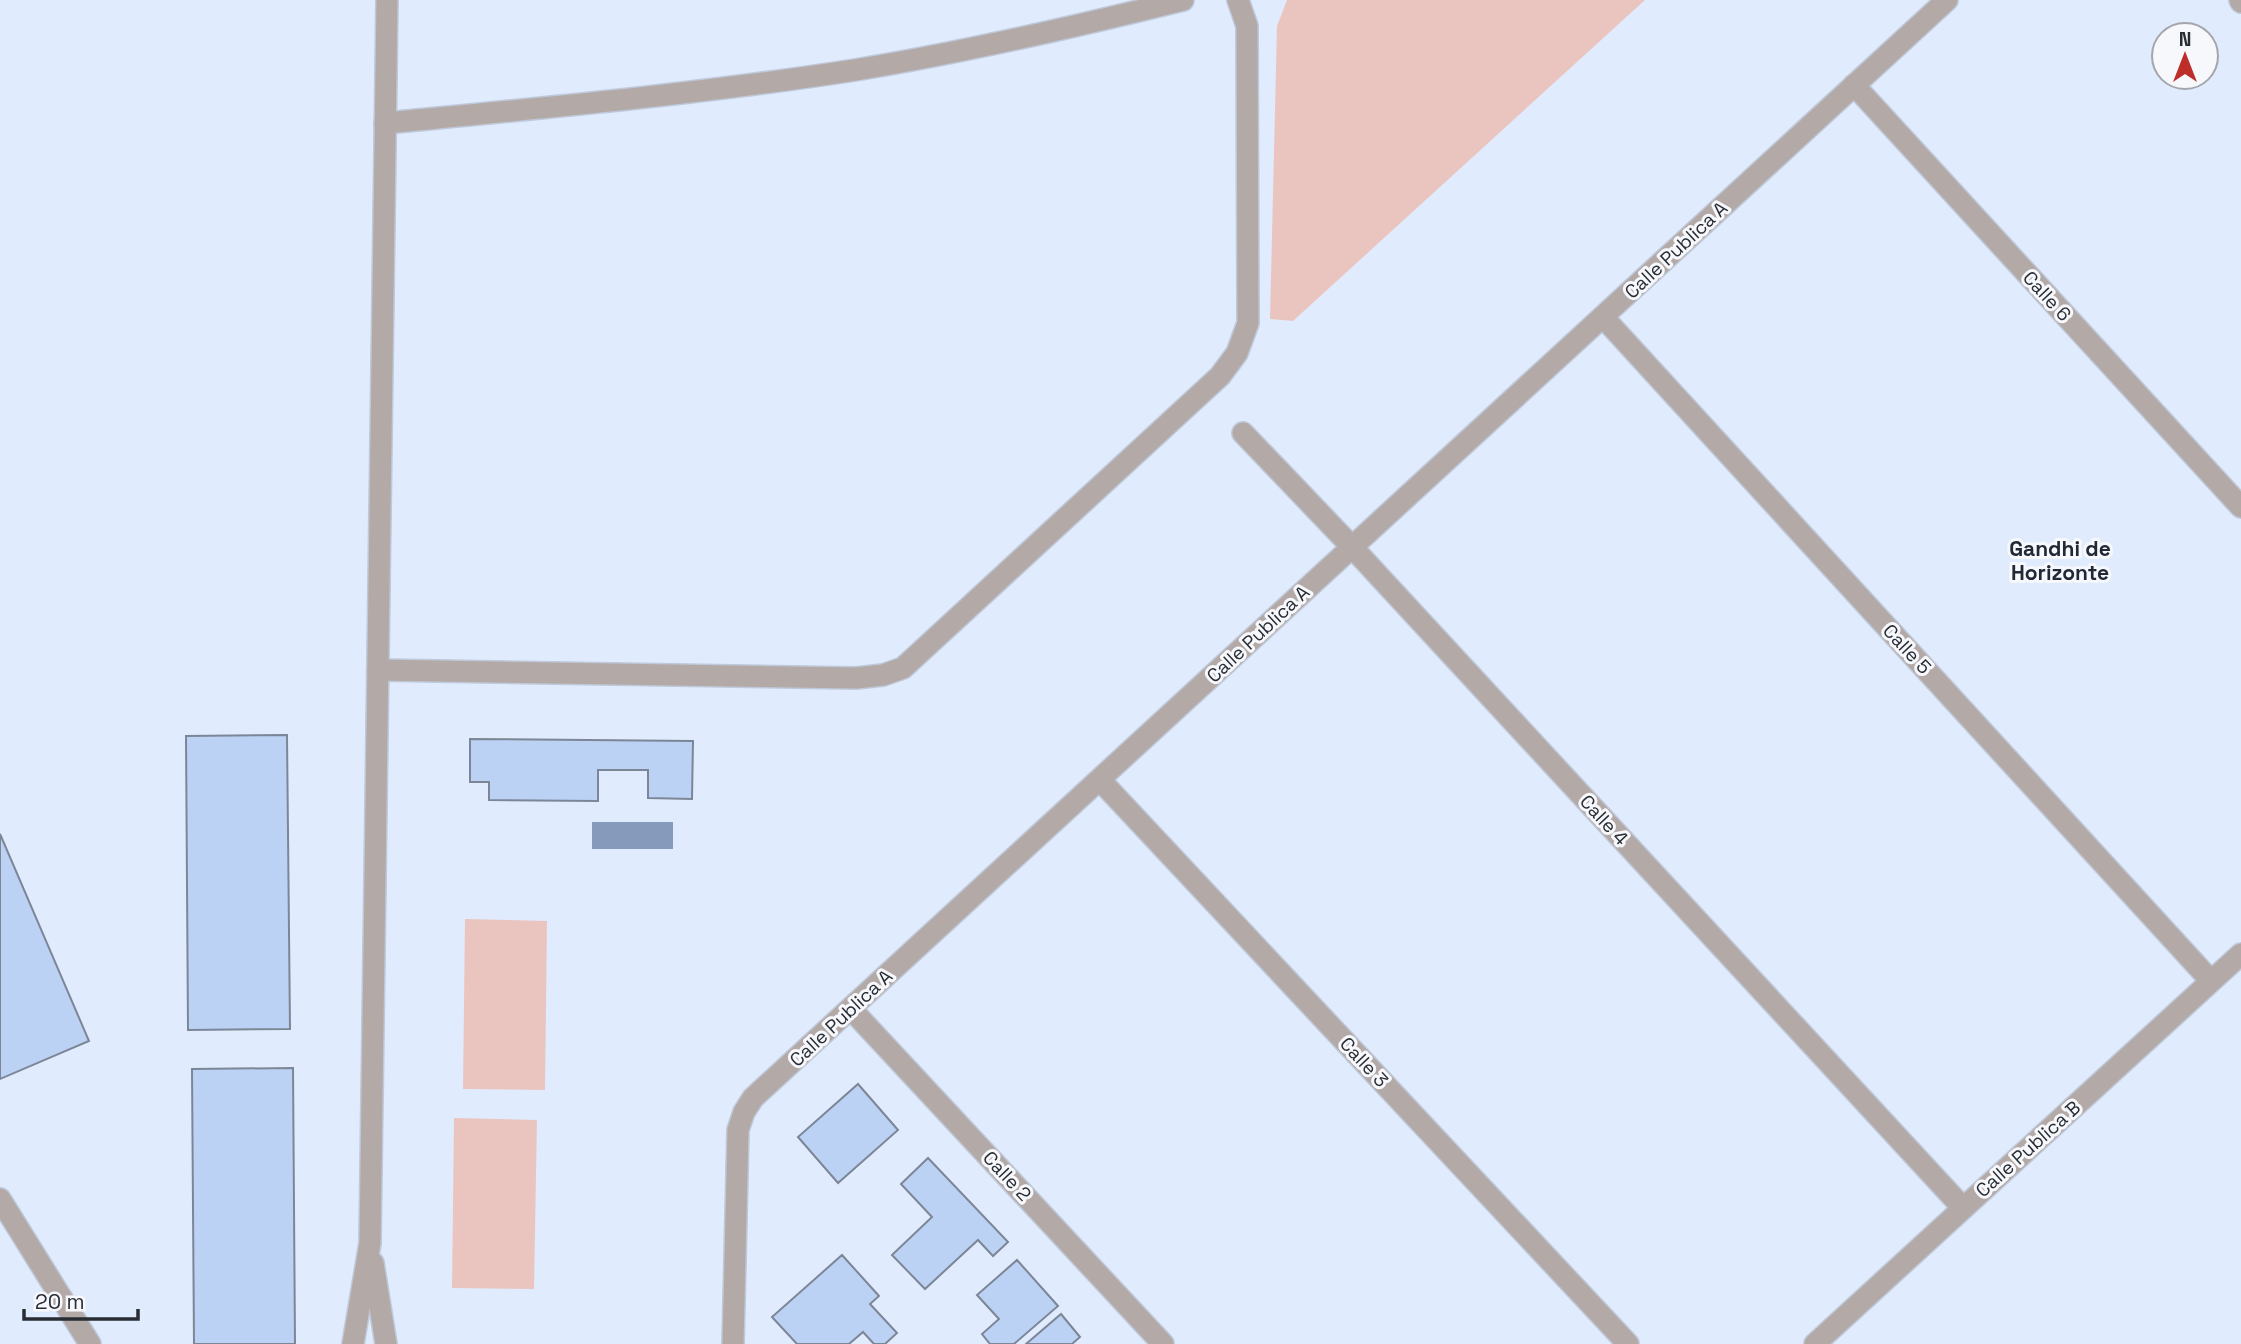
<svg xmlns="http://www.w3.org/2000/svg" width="2241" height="1344" font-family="'Space Grotesk',sans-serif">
<rect width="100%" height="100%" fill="#e0ecfe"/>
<g fill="#eac5c0">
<path d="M1287,0H1645L1293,321L1270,319L1277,26Z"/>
<path d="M465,919L547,921L545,1090L463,1089Z"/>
<path d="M454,1118L537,1120L534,1289L452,1288Z"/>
</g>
<rect fill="#869abb" x="592" y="822" width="81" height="27"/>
<g fill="#bcd2f5" stroke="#7c8697" stroke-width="2">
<path d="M287,735L290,1029L188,1030L186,736Z"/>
<path d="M470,739L693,741L692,799L648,798V770H598V801L489,800V782H470Z"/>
<path d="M0,834L89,1041L0,1079Z"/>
<path d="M293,1068L295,1344H194L192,1069Z"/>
<path d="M858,1084L898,1130L838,1183L798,1137Z"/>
<path d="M928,1158L1008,1242L993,1256L978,1240L925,1289L892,1255L932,1217L901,1184Z"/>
<path d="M842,1255L879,1296L870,1304L897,1333L885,1344H874L863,1332L849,1344H797L772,1317Z"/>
<path d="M1017,1260L1058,1306L1014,1344H990L982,1334L999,1319L977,1295Z"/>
<path d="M1061,1314L1080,1337L1072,1344H1026Z"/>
</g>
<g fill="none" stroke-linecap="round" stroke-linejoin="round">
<g stroke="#bfc9d9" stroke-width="24">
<g id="minor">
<path d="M2240,0L2241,2"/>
<path d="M1854,85L2241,507"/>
<path d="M385,123C542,108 700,94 855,70C966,52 1074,27 1183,0"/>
<path d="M1603,317L2211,981"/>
<path d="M1243,433L1352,547L1963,1208"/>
<path d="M378,670L856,678L883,675L903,668L1220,376L1237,353L1248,323L1247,26L1238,0"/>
<path d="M1100,780L1628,1344"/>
<path d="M851,1009L1163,1344"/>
<path d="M0,1199L90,1344"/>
<path d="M373,1263L386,1344"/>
<path d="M353,1344L370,1243L387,0"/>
<path d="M733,1344L738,1130L744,1112L753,1098L1947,0"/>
<path d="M1815,1344L2241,954"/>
</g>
</g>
<use href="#minor" stroke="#b3a9a7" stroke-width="21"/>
</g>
<g text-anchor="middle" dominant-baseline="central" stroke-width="6" stroke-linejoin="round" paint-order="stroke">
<g font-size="19" fill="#282c33" stroke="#f6f8fc">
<text transform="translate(1676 250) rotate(-43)">Calle Publica A</text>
<text transform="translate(2047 296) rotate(47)">Calle 6</text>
<text transform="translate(1258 634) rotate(-43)">Calle Publica A</text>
<text transform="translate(1907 649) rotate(47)">Calle 5</text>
<text transform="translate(1604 820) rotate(47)">Calle 4</text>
<text transform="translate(841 1018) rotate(-43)">Calle Publica A</text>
<text transform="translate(1364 1062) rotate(47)">Calle 3</text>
<text transform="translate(2028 1149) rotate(-42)">Calle Publica B</text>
<text transform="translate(1007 1176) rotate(47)">Calle 2</text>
</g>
<g font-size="21" font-weight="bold" fill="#212937" stroke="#f6f8fc">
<text x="2060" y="548">Gandhi de<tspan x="2060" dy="24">Horizonte</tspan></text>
</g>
</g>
<g transform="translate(2185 56)"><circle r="33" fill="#f6f8fc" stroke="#a4a6ac" stroke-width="2"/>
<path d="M0-5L12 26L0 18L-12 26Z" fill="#bd2e2b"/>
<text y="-10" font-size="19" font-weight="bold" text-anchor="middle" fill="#282c33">N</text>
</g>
<path d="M24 1309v10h114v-10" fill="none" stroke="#282c33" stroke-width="3.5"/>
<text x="35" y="1309" font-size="21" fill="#282c33" stroke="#f6f8fc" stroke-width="5" paint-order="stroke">20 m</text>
</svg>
